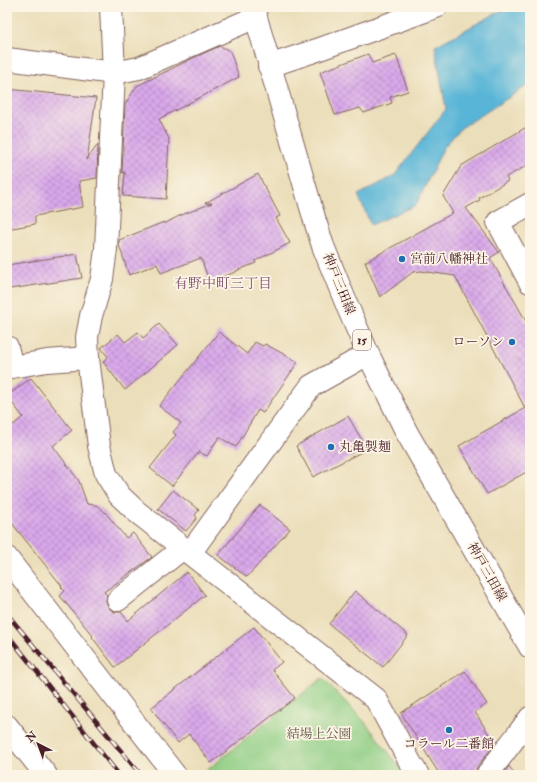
<svg xmlns="http://www.w3.org/2000/svg" width="537" height="782" font-family="'IM FELL Double Pica','Noto Serif JP',serif">
<defs>
<pattern id="building-cross-hatch" width="8" height="8" patternUnits="userSpaceOnUse"><rect width="8" height="8" fill="#d9a8eb"/><path d="M0 0l8 8M0 8l8-8" fill="none" stroke="#b288bf"/></pattern>
</defs>
<rect width="100%" height="100%" fill="#fcf5e5"/>
<filter id="ink" filterUnits="userSpaceOnUse"><feTurbulence type="fractalNoise" baseFrequency=".025" numOctaves="2"/><feDisplacementMap in="SourceGraphic" scale="8" xChannelSelector="R" yChannelSelector="G"/><feConvolveMatrix kernelMatrix="1 2 1 2 8 2 1 2 1" color-interpolation-filters="sRGB"/></filter>
<filter id="wash" filterUnits="userSpaceOnUse"><feTurbulence type="fractalNoise" baseFrequency=".012" numOctaves="4" result="noise"/><feDisplacementMap in="SourceGraphic" scale="16" xChannelSelector="R" yChannelSelector="G"/><feGaussianBlur stdDeviation="0.9" result="paint"/><feColorMatrix in="noise" values="0 0 0 0 0 0 0 0 0 0 0 0 0 0 0 0 0 1.4 0 .05"/><feComposite in="paint" operator="in"/></filter>
<g filter="url(#wash)">
<rect width="100%" height="100%" fill="#ebdeba"/>
<path fill="#8fce84" stroke="#6c7658" d="M322,678L364,721L406,775H201Z"/>
<path fill="#59b5d7" stroke="#526a81" d="M508,7H530V84L461,128L444,147L416,205L371,225L358,195L394,176L446,109L435,46Z"/>
<g id="blocks">
<g fill="url(#building-cross-hatch)">
<path d="M220,46L230,51L239,77L159,119L169,139L166,199L123,196L125,172L122,173L125,104L137,86L193,58Z"/>
<path d="M368,54L372,63L396,55L408,91L390,97L392,103L364,113L360,108L335,115L320,72Z"/>
<path d="M7,89L96,98L87,160L98,144L97,178L79,181L83,207L35,216V224L7,229Z"/>
<path d="M530,125V164L506,177L508,181L479,198L480,200L466,208L499,252L490,258L530,328V470L487,494L459,446L525,408L455,276L421,271L413,272L380,297L365,262L453,213L443,196L461,166Z"/>
<path d="M258,174L280,216L276,218L290,243L255,261L256,263L236,271V272L209,281L201,258L161,273L157,264L129,275L119,245V240L164,222V224L179,216L212,203H205Z"/>
<path d="M77,254L82,278L10,289L7,265Z"/>
<path d="M159,324L178,345L125,390L103,362L108,357L101,348L118,334L125,342L138,332L143,338Z"/>
<path d="M219,332L247,354L255,342L263,346L265,344L298,362L263,413L258,410L236,447L219,437L207,456L199,452L172,486L150,468L176,435L173,432L181,423L159,406Z"/>
<path d="M31,378L72,430L53,446L79,481L87,504L96,505L105,512L126,538L133,533L152,557L104,592L107,595L106,601L109,608L114,612H121L128,621L187,572L205,595L115,667L92,637L93,636L60,596L65,591L61,587L62,586L7,517V430L23,417L7,396Z"/>
<path d="M348,416L367,449L313,477L296,446Z"/>
<path d="M173,490L199,510L195,515L197,518L186,531L158,509Z"/>
<path d="M260,505L290,529L247,577L218,555Z"/>
<path d="M355,591L408,635L383,667L329,624Z"/>
<path d="M254,627L282,662L272,670L295,698L211,763L189,734L178,743L151,708Z"/>
<path d="M465,671L487,704L475,712L495,744L477,767L475,775H440L401,713Z"/>
<path d="M509,766L515,775H503Z"/>
</g>
</g>
</g>
<g filter="url(#ink)">
<use href="#blocks" fill-opacity="0" stroke="#82625d" stroke-width="1"/>
<g fill="none" stroke-linecap="round" stroke-linejoin="round">
<g stroke="#82625d" stroke-width="24">
<g id="minor">
<path d="M111,7L114,73L106,249L102,279L91,316L87,337L88,358L99,446L106,474L119,495L137,512L376,699L410,762L418,775"/>
<path d="M7,59L114,73L139,68L256,17"/>
<path d="M269,66L317,50L436,7"/>
<path d="M530,204L498,222L530,282"/>
<path d="M7,347L12,367L47,361L88,358"/>
<path d="M190,553L311,386L368,354"/>
<path d="M7,558L175,775"/>
<path d="M118,600L183,548"/>
<path d="M487,775L530,718"/>
</g>
</g>
<g stroke="#82625d" stroke-width="24">
<path id="tertiary" d="M7,726L46,775"/>
</g>
<g stroke="#82625d" stroke-width="24">
<path id="primary" d="M253,7L315,221L323,246L349,310L368,354L407,433L530,647"/>
</g>
<use href="#minor" stroke="#fff" stroke-width="22"/>
<use href="#tertiary" stroke="#fff" stroke-width="22"/>
<use href="#primary" stroke="#fff" stroke-width="22"/>
<g stroke="#4a1f2b" stroke-width="4.5">
<g id="rail">
<path d="M7,614L141,775"/>
<path d="M7,634L119,775"/>
</g>
</g>
<use href="#rail" stroke="#fcf5e5" stroke-width="3" stroke-dasharray="9" stroke-linecap="butt"/>
</g>
</g>
<g fill="#1f6fb2" stroke="#fcf5e5" stroke-width="1.5">
<circle cx="402" cy="259" r="4"/>
<circle cx="512" cy="342" r="4"/>
<circle cx="331" cy="447" r="4"/>
<circle cx="449" cy="730" r="4"/>
</g>
<g text-anchor="middle" dominant-baseline="central" stroke-width="3.5" stroke-linejoin="round" paint-order="stroke">
<rect fill="#fcf5e5" stroke="#7f5f63" stroke-width="1" x="353" y="330" width="18" height="20" rx="3"/>
<g font-size="12" font-weight="bold" fill="#4a1f2b">
<text x="362" y="340">15</text>
</g>
<g font-size="13" fill="#4a1f2b" stroke="#fcf5e5" text-anchor="start">
<text x="410" y="259">宮前八幡神社</text>
<text x="504" y="342" text-anchor="end">ローソン</text>
<text x="339" y="447">丸亀製麺</text>
<text x="449" y="744" text-anchor="middle">コラール二番館</text>
</g>
<g font-size="13" fill="#4a1f2b" stroke="#fcf5e5">
<text transform="translate(339 284) rotate(68)">神戸三田線</text>
<text transform="translate(487 572) rotate(60)">神戸三田線</text>
</g>
<g font-size="13" fill="#5f5446" stroke="#fcf5e5">
<text x="319" y="734">結場上公園</text>
</g>
<g font-size="14" fill="#7c4f6e" stroke="#fcf5e5">
<text x="223" y="283">有野中町三丁目</text>
</g>
</g>
<rect width="537" height="782" fill="none" stroke="#fcf5e5" stroke-width="24"/>
<g transform="translate(38 744) rotate(318)" stroke="#fcf5e5" stroke-width="3" paint-order="stroke">
<path d="M0-3L7 15L0 10L-7 15Z" fill="#4a1f2b"/>
<text y="-6" font-size="11" font-weight="bold" text-anchor="middle" fill="#4a1f2b">N</text>
</g>
</svg>
